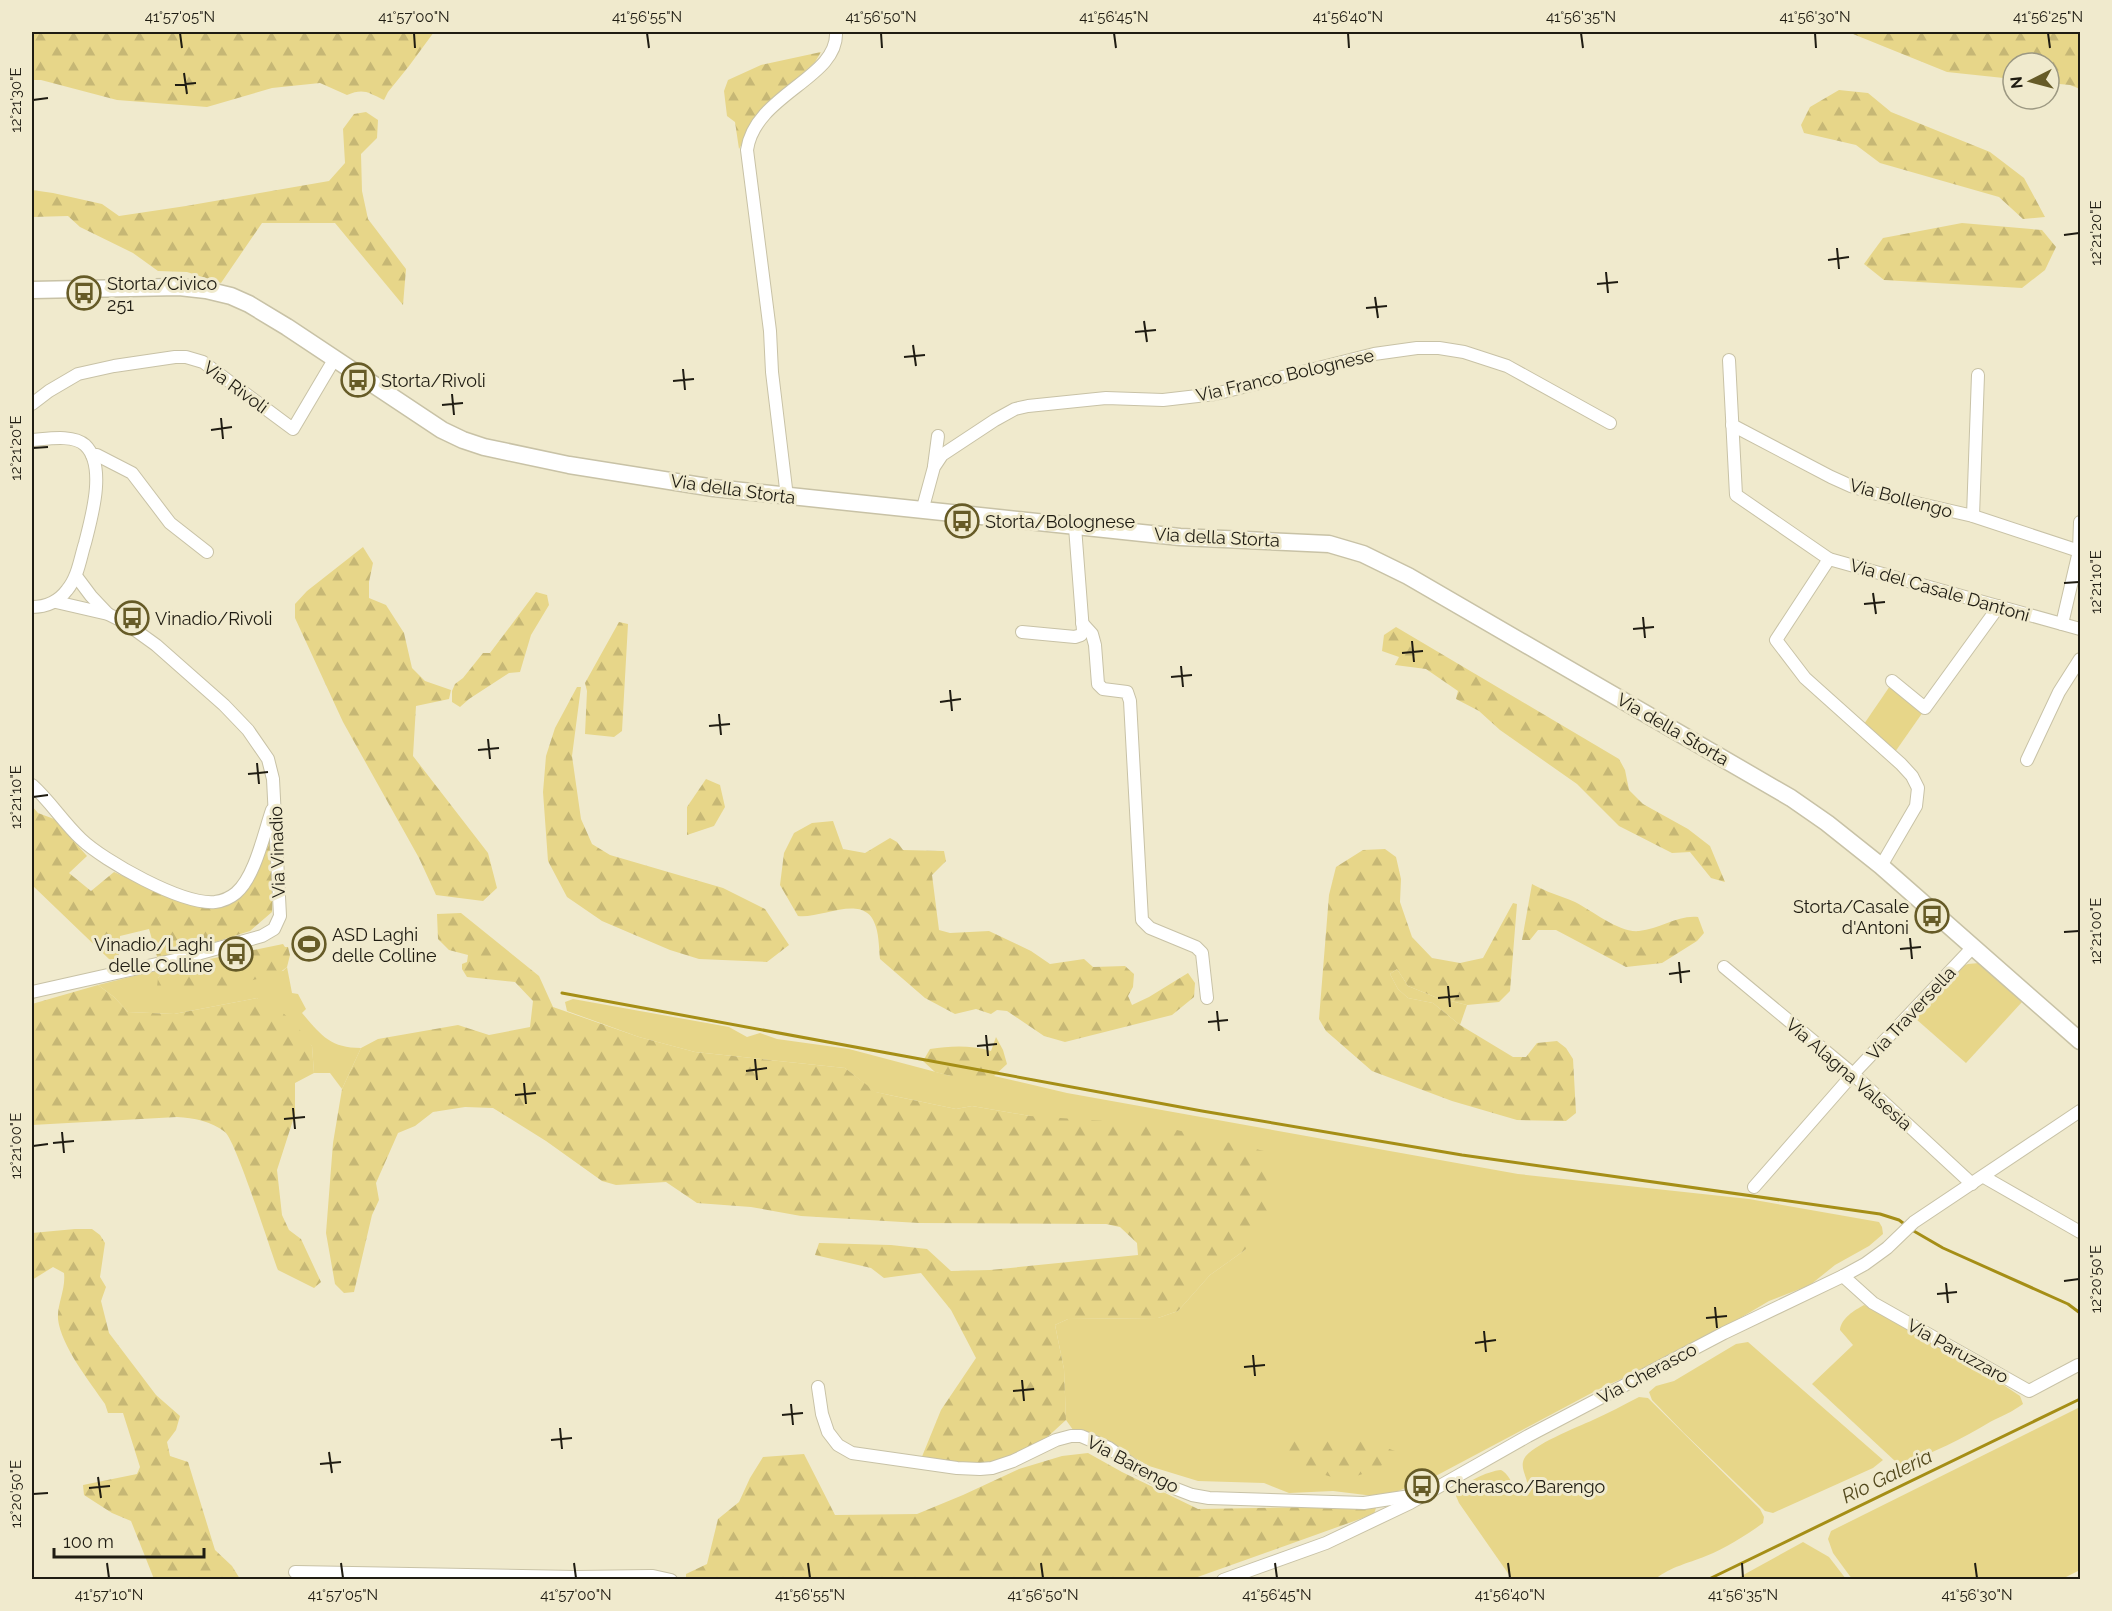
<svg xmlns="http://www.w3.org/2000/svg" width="2112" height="1611" font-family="Raleway,sans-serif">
<defs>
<pattern id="forest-firs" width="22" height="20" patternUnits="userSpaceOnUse" patternTransform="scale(1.5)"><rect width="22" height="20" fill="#e7d689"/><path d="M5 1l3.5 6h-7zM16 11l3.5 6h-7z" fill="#c6b775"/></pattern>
</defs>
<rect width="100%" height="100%" fill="#f0eacd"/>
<g fill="#e7d689">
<path d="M1890,686L1923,712L1895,752L1864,724Z"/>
<path d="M1979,963L2022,1002L1966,1063L1916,1019L1963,966L1968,964Z"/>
<path d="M287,967L292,993L298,994L306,1009L302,1013C321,1035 330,1048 361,1048L342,1089L330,1073H314L312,1046L257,998L174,1014L128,1012L114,997L98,985L166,968L158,978L283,971Z"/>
<path d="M1397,969L1408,986L1435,997L1467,1005L1460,1025L1433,1003L1408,998L1398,989L1390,974Z"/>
<path d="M573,999L729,1027L747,1037L760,1033L777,1039L849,1049L951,1076H994L1067,1093L1518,1174L1749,1199L1879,1222L1882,1227L1883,1234L1869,1246L1835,1265L1810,1285L1769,1301L1686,1350L1601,1388L1430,1479L1382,1497L1333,1491L1289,1493L1264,1483L1198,1481L1149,1466L1103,1440L1076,1434L1066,1420L1064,1369L1055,1325L1068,1319L1158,1318L1178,1311L1210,1275L1245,1250L1030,1116L972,1106L956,1109L875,1092L845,1068L695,1052L639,1037L567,1011L565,1002Z"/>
<path d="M1864,1305L1993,1378L2020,1396L2023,1404C2012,1412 2002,1416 1990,1422C1962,1439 1932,1453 1902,1465L1895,1461L1812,1384L1853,1345L1840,1330C1841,1318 1855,1310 1864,1305Z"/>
<path d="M1748,1342L1883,1460L1873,1468L1773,1513L1765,1511L1684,1433L1652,1400L1649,1392L1656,1386L1674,1381L1736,1344Z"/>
<path d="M1639,1397L1648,1398L1760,1509L1764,1517L1763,1523C1745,1536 1726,1548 1706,1556C1686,1564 1673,1566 1655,1579H1512L1459,1503L1456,1496C1461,1483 1488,1471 1501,1470C1511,1475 1511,1488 1523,1492L1527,1490C1530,1479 1519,1470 1524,1459C1531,1445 1578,1427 1593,1420C1609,1413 1623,1405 1639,1397Z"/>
<path d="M2080,1407V1570L2060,1580L1852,1579L1833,1553L1828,1539L1831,1531Z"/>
<path d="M1803,1542L1829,1557L1846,1579H1736Z"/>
</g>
<g fill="url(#forest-firs)">
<path d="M32,32H434L409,66L388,92L384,100C368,92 363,88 347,95L320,83L272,88L207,107L117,100L41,80H32Z"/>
<path d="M1848,32H2080V89L2070,85L2049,83V63H2013V79L1947,72Z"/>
<path d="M821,52L815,62L758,115L739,149L735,122L727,116L724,91L728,80L761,65Z"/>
<path d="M1839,90L1868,93L1891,112L1990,152L2024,178L2045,217L2023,219L1999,197L1880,163L1856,145L1804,133L1801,125L1810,107Z"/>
<path d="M366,112L378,120L377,138L361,154L362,191L368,219L406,269L403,305L335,223H262L221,283L187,272L158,271L133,253L80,227L68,216L32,217V190L53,193L102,204L119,216L186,206L329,181L345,163L343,129L354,114Z"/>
<path d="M1962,223L2042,230L2056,247L2045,270L2022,288L1884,280L1864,264L1883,238Z"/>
<path d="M363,547L373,563L369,582V598L386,605L404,633L412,668L425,681L451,690L449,699L416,706L413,756L488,853L497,888L483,901L436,895L419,858L343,722L295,618V604L307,591Z"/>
<path d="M536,592L547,595L549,605L531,635L520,672L509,673L469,699L460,707L452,702V691L455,684L463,678L483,653H490Z"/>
<path d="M619,622L628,624L622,731L614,737L585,734L587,691L585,683Z"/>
<path d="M1396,627L1619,759L1625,770L1629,790L1643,804L1688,829L1710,846L1725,882L1711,878L1690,852L1672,853L1619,826L1577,784L1500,730L1479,711L1456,699L1458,691L1426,669L1395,665L1399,657L1382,651L1384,635Z"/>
<path d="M577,687H581L572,756L581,819L592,844L610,855L723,888L765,909L789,945L767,962L699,959L670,950L602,921L567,897L548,861L543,792L546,756L555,728Z"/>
<path d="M706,779L720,785L725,807L714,826L687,835V807Z"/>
<path d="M32,806L38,813L54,819L87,856L69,873L91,891L114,872L173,898L226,902L271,833L273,867L272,912L250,931L158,960L149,929L120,936L118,962L109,959L32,885Z"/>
<path d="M833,821L843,849L865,853L890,838L897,842L903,850L944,851L946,861L932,875L939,930L950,933L989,931L1031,951L1050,964L1084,959L1093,967L1125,966L1134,974L1133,987L1128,996L1132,1005L1149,997L1188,973L1195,983L1194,997L1172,1015L1065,1042L1044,1036L1007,1011L997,1010L991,1014L976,1009L955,1014L925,998L880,959C879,949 879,937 876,927C866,891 823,919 798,916L780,885L784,853L794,833L812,823Z"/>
<path d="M1385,849L1396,857L1401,879L1400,902L1412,937L1432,958L1460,963L1483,958L1513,903L1517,904L1510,991L1499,1002L1467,1005L1435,997L1408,986L1397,969L1390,974L1398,989L1408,998L1433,1003L1460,1025L1513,1057H1526L1537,1043L1557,1041L1566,1048L1573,1059L1576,1113L1566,1121L1517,1120L1452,1101L1372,1071L1326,1031L1319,1019L1329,895L1336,867L1363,850Z"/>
<path d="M1532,884C1546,892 1561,896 1575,902C1593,911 1619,933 1639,931C1660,929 1677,915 1698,917L1704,933L1697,941L1662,963L1626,967L1556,930H1538L1530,940H1522Z"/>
<path d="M461,913L539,976L553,1007L639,1037L695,1052L845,1068L876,1092L889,1095L956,1109L972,1106L1030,1116L1152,1124L1264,1151L1273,1175L1267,1216L1245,1250L1210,1275L1178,1311L1158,1318L1068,1319L1055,1325L1064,1369L1066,1420L1043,1441L995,1462L964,1466L921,1459L941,1410L976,1358L951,1310L921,1273L884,1278L871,1268L815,1255L819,1243L891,1245L927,1249L951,1271L990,1270L1138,1255L1137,1243L1120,1227L1106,1224L919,1223L801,1216L751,1207L697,1203L666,1182L616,1185L602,1181L546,1141L493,1108L465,1107L433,1112L415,1126L398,1133L376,1183L379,1200L372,1215L354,1292L344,1293L335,1284L326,1233L333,1143L342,1089L361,1048L378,1039L458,1025L489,1035L530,1027L533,1001L515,982L467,977L462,969V964L467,962L468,955L449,950L438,939L437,914Z"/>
<path d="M283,944L285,947H288L290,955L287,967L278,974L224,987H157L158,978L166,968Z"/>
<path d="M98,985L114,997L128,1012L174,1014L257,998L282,1012L296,1025L312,1046L314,1073L295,1083V1114L277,1170L282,1215L289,1230L301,1239L321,1282L314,1288L278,1270C270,1249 236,1141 225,1132C211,1121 194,1118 177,1117L32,1125V1004Z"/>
<path d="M996,1037L1003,1050L1007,1064L994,1076H951L935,1072L923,1061L930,1049C951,1046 970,1045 991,1051Z"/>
<path d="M75,1229H92L100,1235L105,1243L100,1277L106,1287L101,1301L109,1333L156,1395L180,1416L176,1430L167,1442L170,1456L188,1462L215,1550L232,1566L240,1579H154L131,1521L112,1513L84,1495L83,1485L137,1474L140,1467L123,1413H108L105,1404C90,1382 61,1346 58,1319C57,1304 66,1289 64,1273L53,1267L32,1280V1233Z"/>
<path d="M1304,1438C1336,1438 1366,1439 1395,1451C1389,1462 1381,1467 1370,1471C1364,1473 1358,1476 1352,1477C1326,1482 1301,1465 1284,1448L1286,1441Z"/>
<path d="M1088,1453L1122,1472L1198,1509L1306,1507L1378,1502L1374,1514L1192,1579L940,1580L939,1578L686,1580V1574L707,1564L718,1519L739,1502L750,1478L763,1457L804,1454L835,1515L917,1514L963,1495L1019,1469L1062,1456Z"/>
</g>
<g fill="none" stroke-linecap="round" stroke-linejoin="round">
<g stroke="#a58e16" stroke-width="3">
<path d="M562,993L1202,1111L1462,1155L1880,1214L1899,1220L1907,1226"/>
<path d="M1912,1230L1943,1248L2068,1304L2080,1313"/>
<path d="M1707,1580L2080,1399"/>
</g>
<g stroke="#c8c2a6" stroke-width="14">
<g id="street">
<path d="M1729,360L1736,495L1829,559"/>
<path d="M32,404L49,391L78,374L114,366L175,357H186L203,362L293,429L335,358"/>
<path d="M1732,425L1831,477L1851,486L1873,493L1973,516L2079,551"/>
<path d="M32,440C47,439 73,434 85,445C107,466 91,519 85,543C80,559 78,577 67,590C58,602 46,607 32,607"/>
<path d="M92,455H97L132,473L170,523L207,552"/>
<path d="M934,466L938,436"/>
<path d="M787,497L772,372L770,331L747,150C755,94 839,78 836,32"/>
<path d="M922,511L934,467L942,455L995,420L1015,409L1028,406L1106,398L1163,400L1215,394L1374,354L1417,348H1439L1464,352L1507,366L1610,423"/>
<path d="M1973,516L1978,375"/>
<path d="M76,576L91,596L108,614"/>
<path d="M1082,623L1092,634L1095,645L1098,684L1103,689L1127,692L1130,701L1142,920L1150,928L1196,947L1202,953L1207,998"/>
<path d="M2062,624L2079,551L2080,522"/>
<path d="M1022,632L1075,637L1081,635L1083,631L1075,527"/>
<path d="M1892,681L1925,708L1999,606"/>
<path d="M2027,760L2059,692L2080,659"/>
<path d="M32,785C50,801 63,822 81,839C104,861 182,905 215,902C223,901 230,898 236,893C255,877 264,833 272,810"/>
<path d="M1881,866L1916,806L1918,788L1912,776L1901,764L1805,678L1776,640L1829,559L2080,629"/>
<path d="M1724,967L1853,1074L1972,1184"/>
<path d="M32,992L179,959L262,936L274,929L280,916L273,779L268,759L248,730L224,705L156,645L124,622L108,614L56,602"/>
<path d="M1984,1177L2080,1232"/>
<path d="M1754,1187L1853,1074L1972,948"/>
<path d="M1843,1276L1873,1303L2029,1391L2078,1365"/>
<path d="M818,1387L822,1414L828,1432L838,1445L852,1453L957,1468L980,1469L992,1468L1013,1461L1056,1440L1071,1436H1081L1109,1448L1138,1469L1166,1485L1192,1495L1209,1498L1364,1503L1417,1495"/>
<path d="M295,1572L576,1577L653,1576L671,1580"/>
<path d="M1223,1580L1326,1543L1410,1503L1528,1436L1724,1333L1843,1276L1865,1264L1887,1248L1914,1222L2080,1111"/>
</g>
</g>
<g stroke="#c8c2a6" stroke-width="19">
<path id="secondary" d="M32,290L179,287L206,290L231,296L249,304L287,327L442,430L463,440L484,447L569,465L714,488L1180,537L1329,544L1363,554L1408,576L1791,798L1827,823L1881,866L2080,1041"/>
</g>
<use href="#street" stroke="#fff" stroke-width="12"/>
<use href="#secondary" stroke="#fff" stroke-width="16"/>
</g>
<path fill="none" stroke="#1f1c12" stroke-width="2" d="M180,33L182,48M414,33L415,48M647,33L649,48M881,33L882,48M1114,33L1116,48M1348,33L1349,48M1581,33L1583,48M1815,33L1816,48M2048,33L2050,48M184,73L187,94M175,85L196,83M33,100L48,98M2064,235L2079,233M1837,248L1839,269M1828,260L1849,257M1606,272L1608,293M1597,284L1618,282M1375,297L1378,318M1366,308L1387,306M1144,321L1147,342M1135,332L1156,330M913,345L916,366M904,357L925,355M683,369L685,390M673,381L694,379M452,394L454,415M442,405L463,403M221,418L223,439M211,430L232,427M33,448L48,447M2064,583L2079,582M1873,593L1876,614M1864,604L1885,602M1643,617L1645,638M1633,629L1654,627M1412,641L1414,662M1402,653L1423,651M1181,666L1183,687M1171,677L1192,675M950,690L952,711M940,702L961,699M719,714L721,735M709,726L730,724M488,739L490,759M478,750L499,748M257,763L259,784M248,774L268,772M33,797L48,795M2064,932L2079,931M1910,938L1912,959M1900,949L1921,947M1679,962L1681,983M1669,974L1690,971M1448,986L1450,1007M1438,998L1459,996M1217,1011L1219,1031M1208,1022L1228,1020M986,1035L988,1056M977,1046L997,1044M755,1059L757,1080M746,1071L767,1068M524,1083L526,1104M515,1095L536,1093M293,1108L295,1129M284,1119L305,1117M62,1132L64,1153M53,1143L74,1141M33,1146L48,1144M2064,1281L2079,1279M1946,1283L1948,1303M1937,1294L1957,1292M1715,1307L1717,1328M1706,1318L1727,1316M1484,1331L1486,1352M1475,1343L1496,1340M1253,1355L1255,1376M1244,1367L1265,1365M1022,1380L1024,1401M1013,1391L1034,1389M791,1404L793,1425M782,1415L803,1413M560,1428L562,1449M551,1440L572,1438M329,1452L332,1473M320,1464L341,1462M98,1477L101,1498M89,1488L110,1486M33,1494L48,1493M107,1563L109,1578M341,1563L343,1578M574,1563L576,1578M808,1563L810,1578M1041,1563L1043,1578M1275,1563L1277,1578M1508,1563L1510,1578M1742,1563L1743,1578M1975,1563L1977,1578"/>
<defs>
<g id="bus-ring" transform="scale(1.725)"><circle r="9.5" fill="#f0eacd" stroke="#665b27" stroke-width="1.5"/><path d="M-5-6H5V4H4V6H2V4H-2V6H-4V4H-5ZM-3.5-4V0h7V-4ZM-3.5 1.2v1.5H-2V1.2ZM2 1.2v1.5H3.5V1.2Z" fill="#665b27"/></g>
<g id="stadium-ring" transform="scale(1.725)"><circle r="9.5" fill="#f0eacd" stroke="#665b27" stroke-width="1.5"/><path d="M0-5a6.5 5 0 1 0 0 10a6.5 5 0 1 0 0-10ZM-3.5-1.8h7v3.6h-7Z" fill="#665b27"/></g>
</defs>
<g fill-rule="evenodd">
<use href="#bus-ring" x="84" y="293"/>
<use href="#bus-ring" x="358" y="380"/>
<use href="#bus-ring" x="962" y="521"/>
<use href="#bus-ring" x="132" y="618"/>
<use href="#bus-ring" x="1932" y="916"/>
<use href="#stadium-ring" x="309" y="944"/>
<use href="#bus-ring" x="236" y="954"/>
<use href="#bus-ring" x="1422" y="1486"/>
</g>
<g text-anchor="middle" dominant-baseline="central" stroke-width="6" stroke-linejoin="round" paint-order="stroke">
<g font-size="18" fill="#1f1c12" stroke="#f0eacd" text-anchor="start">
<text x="107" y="283">Storta/Civico<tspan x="107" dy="21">251</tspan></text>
<text x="381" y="380">Storta/Rivoli</text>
<text x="985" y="521">Storta/Bolognese</text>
<text x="155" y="618">Vinadio/Rivoli</text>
<text x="1909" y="906" text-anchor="end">Storta/Casale<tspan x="1909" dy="21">d'Antoni</tspan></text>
<text x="332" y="934">ASD Laghi<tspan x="332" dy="21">delle Colline</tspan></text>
<text x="213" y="944" text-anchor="end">Vinadio/Laghi<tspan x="213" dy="21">delle Colline</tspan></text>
<text x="1445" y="1486">Cherasco/Barengo</text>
</g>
<g font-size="18" fill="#1f1c12" stroke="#f0eacd">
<text transform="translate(1285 375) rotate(-13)">Via Franco Bolognese</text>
<text transform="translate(236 387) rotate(36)">Via Rivoli</text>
<text transform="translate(733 489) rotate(8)">Via della Storta</text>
<text transform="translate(1901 498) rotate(15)">Via Bollengo</text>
<text transform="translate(1217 537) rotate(3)">Via della Storta</text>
<text transform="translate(1940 590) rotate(16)">Via del Casale Dantoni</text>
<text transform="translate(1673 729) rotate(30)">Via della Storta</text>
<text transform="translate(277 852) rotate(-92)">Via Vinadio</text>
<text transform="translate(1911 1013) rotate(-47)">Via Traversella</text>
<text transform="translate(1849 1074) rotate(41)">Via Alagna Valsesia</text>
<text transform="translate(1958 1351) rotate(29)">Via Paruzzaro</text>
<text transform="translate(1647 1373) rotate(-28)">Via Cherasco</text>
<text transform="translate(1133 1464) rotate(28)">Via Barengo</text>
</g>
<g font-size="20" font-style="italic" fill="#53491d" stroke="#f0eacd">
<text transform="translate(1887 1476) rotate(-26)">Rio Galeria</text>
</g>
</g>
<rect width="2112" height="1611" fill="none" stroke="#f0eacd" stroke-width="66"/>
<g transform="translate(2031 81) rotate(264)"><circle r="28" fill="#f0eacd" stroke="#9c9882" stroke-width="1.5"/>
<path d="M0-4.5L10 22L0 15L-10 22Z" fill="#665b27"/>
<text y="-9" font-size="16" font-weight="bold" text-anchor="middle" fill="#1f1c12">N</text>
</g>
<path d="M54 1548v9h150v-9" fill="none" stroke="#1f1c12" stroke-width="3"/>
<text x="63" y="1548" font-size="18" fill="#1f1c12" stroke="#f0eacd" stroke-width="4.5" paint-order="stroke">100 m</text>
<rect x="33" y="33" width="2046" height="1545" fill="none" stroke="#1f1c12" stroke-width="2"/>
<g font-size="15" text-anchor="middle" fill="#1f1c12">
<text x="180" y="22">41°57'05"N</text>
<text x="414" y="22">41°57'00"N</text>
<text x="647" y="22">41°56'55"N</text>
<text x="881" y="22">41°56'50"N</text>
<text x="1114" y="22">41°56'45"N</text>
<text x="1348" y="22">41°56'40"N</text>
<text x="1581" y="22">41°56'35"N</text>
<text x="1815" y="22">41°56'30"N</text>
<text x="2048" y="22">41°56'25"N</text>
<text transform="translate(16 100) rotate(-90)" y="5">12°21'30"E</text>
<text transform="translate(2096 233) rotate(-90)" y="5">12°21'20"E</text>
<text transform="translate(16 448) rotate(-90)" y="5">12°21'20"E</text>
<text transform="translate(2096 582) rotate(-90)" y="5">12°21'10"E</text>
<text transform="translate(16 797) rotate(-90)" y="5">12°21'10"E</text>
<text transform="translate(2096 931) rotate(-90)" y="5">12°21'00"E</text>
<text transform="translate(16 1146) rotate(-90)" y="5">12°21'00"E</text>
<text transform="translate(2096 1279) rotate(-90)" y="5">12°20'50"E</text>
<text transform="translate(16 1494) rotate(-90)" y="5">12°20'50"E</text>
<text x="109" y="1600">41°57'10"N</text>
<text x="343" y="1600">41°57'05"N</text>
<text x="576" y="1600">41°57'00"N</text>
<text x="810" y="1600">41°56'55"N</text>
<text x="1043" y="1600">41°56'50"N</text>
<text x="1277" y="1600">41°56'45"N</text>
<text x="1510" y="1600">41°56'40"N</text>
<text x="1743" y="1600">41°56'35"N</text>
<text x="1977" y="1600">41°56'30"N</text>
</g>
</svg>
